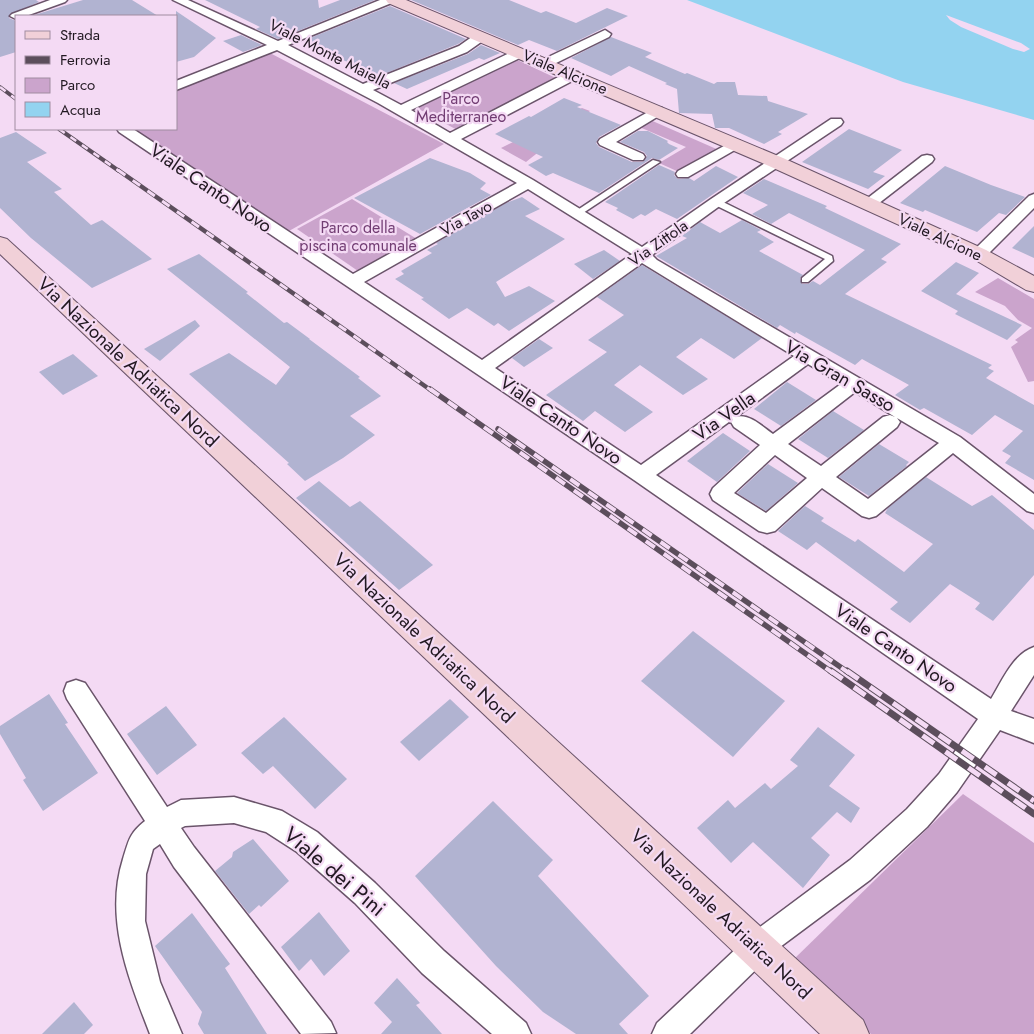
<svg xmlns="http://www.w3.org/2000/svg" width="1034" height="1034" font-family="Jost,sans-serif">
<rect width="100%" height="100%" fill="#f4daf4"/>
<g fill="#cba4cc">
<path d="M270,53L444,144L289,231L134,129H176V91Z"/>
<path d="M513,58L558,79L459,131L415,107Z"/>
<path d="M582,108L590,111L526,162L501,148Z"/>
<path d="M648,119L721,151L679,172L659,163L686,147L637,126Z"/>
<path d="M352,199L417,239L358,271L297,229Z"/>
<path d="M998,278L1034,299V381L1028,382L1011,347L1018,342L1015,340L1032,328L1018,320L1005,306L975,292Z"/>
<path d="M963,794L1034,843V1034H871L792,961Z"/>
</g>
<path fill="#93d3f0" d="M687,0H1034V120L903,82Z"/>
<path fill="#f4daf4" d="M946,15L1021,43L1030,49L1024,52L1013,49L961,27L950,20Z"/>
<g fill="#b1b3d1">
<path d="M0,0H36L39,2L9,15V18L16,21V52L0,57Z"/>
<path d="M83,0H132L158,16H31Z"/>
<path d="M205,0H318L319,8L340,0H375L278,39L256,29L260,27Z"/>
<path d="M411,0H509L541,13L546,11L576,23L607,8L628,16L557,51L529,40L518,45Z"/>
<path d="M390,6L466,39L458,44L379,76L334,56L305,40Z"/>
<path d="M176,11L216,38L194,57L176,62Z"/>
<path d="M241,35L262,45L243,52L223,41Z"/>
<path d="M611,37L652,53L645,57L685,74L687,73L714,84L717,82H735L738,95L767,96L768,101L808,114L778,132L782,134L764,144L729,128H715L712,114L679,113L677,89L665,84L667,83L629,66L611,76L571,58Z"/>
<path d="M481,45L500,53L484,60L479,58L407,89L394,83L468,54Z"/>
<path d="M564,98L582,105L577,107L621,125L599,137L596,143L599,147L632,162H643L647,156L644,152L620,142L638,131H648L668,141L667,142L669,144L678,148L659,160L652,158L599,193L553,173L546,176L528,165L543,157L495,134L529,116L531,117Z"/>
<path d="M849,129L902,150L873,172L885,176L868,189L802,162Z"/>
<path d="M16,132L47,153L27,162L62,189L54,192L91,225L102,220L152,259L92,288L31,238L0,208V138Z"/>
<path d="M430,158L470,173L486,183L480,189L491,195L420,234L354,198Z"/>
<path d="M659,165L675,172L674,175L678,179L689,178L694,181L716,166L738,177L677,219L656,209L645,216L641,214L633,219L616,210L618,208L605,202Z"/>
<path d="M945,166L991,185L1025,197L1006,215L999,213L977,232L925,210L923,212L900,203Z"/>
<path d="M764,179L827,206L825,208L901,244L881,259L887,262L845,294L992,365L988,368L994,371L986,378L1034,405V480L1005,463L1011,456L1002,451L1023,431L995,415L972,435L924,408L920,410L895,395L909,385L862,359L855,365L796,332L795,334L780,325L777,328L656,256L687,238L682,236L700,222L720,233L742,220L761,230L757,232L774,242L759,251L803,275L800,278L802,284H808L813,281L820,285L865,250L789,213L771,224L752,214L768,205L743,193Z"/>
<path d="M522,197L540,209L525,216L565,239L496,282L505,297L529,286L555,301L509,331L498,323L494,326L467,308L449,319L421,299L424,298L395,279L404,274L401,271L432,253L427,250L438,244L436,243L506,203Z"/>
<path d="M1034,226V258L1012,248Z"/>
<path d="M604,250L620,261L593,279L574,264Z"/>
<path d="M199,254L248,292L246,293L284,323L287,322L310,339H309L360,377L358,378L381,396L350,416L375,435L343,458L305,481L287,464L289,463L189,374L229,353L276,385L290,367L167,269Z"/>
<path d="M956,262L979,273L956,294L1022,325L1007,340L955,314L958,311L921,291Z"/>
<path d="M642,265L762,338L734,359L701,338L676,357L708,379L683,395L640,365L614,385L653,412L625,432L595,411L583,421L546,395L607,352L588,340L624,315L597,297Z"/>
<path d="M195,320L200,326L160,361L144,349Z"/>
<path d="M539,339L553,348L524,367L512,358Z"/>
<path d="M73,354L98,376L63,395L39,372Z"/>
<path d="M787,382L816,400L781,426L754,409Z"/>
<path d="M833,411L864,430L828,458L798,439Z"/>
<path d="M723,433L750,451L717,482L687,461Z"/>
<path d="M879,444L909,462L906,465L907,466L869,496L839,477Z"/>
<path d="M768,464L798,483L766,511L737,493Z"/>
<path d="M926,477L972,506L992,495L1034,530V575L993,621L975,609L980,603L950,584L910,623L890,609L898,602L816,542L807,550L778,531L805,506L824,518L821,521L855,542L858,539L904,572L933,544L885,513L888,508Z"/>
<path d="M319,481L350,507L360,501L433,565L399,590L296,498Z"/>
<path d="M693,631L785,701L733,757L641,681Z"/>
<path d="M49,694L68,723L65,724L98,773L43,811L23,780L26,778L0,734V726Z"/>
<path d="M450,699L469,717L419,761L400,742Z"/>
<path d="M166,706L197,745L157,775L127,734Z"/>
<path d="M284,717L347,779L315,809L273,766L263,774L241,753Z"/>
<path d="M818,727L855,755L829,786L860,808L851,823L837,812L811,838L830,855L803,888L753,842L731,863L697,828L728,800L735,808L765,783L771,789L798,766L790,760Z"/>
<path d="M493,801L553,860L538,876L649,996L619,1024L628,1034H576L543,1012L496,966L415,876Z"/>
<path d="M253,839L289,881L261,907L259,905L249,914L215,871L232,857L233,852Z"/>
<path d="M319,912L350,951L324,976L311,959L299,971L281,947Z"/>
<path d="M192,913L230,964L225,968L267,1034H204L198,1024L202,1012L155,946Z"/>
<path d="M397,978L420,1003L416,1005L442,1034H381L392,1022L374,1003Z"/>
<path d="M74,1002L93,1025L84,1034H42Z"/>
</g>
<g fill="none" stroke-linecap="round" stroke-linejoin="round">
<g stroke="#6a546a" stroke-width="3">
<g id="lane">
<path d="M653,160L660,162L580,215L573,213Z"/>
<path d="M713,200H719L832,256L833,261L808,282H802V278L825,259L713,204Z"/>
</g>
</g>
<g stroke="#6a546a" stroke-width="3">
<g id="street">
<path d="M50,0H67L65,2L26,16H16V19L10,16L12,14Z"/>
<path d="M173,0H188L278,41L380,0H396L394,2L288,45L363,84L459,46L476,34H484L486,37L484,40L467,52L373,90L401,105L516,50H524L526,53L524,56L411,110L450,133L568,72H578L579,75L578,78L461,139L533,180L642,247L711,199L831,119H841L843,122L841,125L721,205L652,255L657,260L960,437L1034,494V513L1027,511L953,453L876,516L869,518L862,516L822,488L775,531L767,533L759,531L713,500L710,494L713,488L760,445L734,427L731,422L733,419L656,475L991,699C1002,681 1013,654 1034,647V675L1011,711L1034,719V743L1000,730L957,792L927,827L870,880L776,950L690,1034H652L657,1023L756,930L850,860L907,809L939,774L978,719L634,480L119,132L117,129H133L353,274L517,183L378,103L277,50L176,90V81L267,45ZM528,189L632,254L482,360L364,282ZM642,263L794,356L641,465L495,368ZM808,364L841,384L773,434C763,427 749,413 736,417ZM855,392L895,417L890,415L883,417L821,466L788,444ZM897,418L939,443L868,499L836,477L897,427L900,422ZM775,455L807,478L766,513L734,493Z"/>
<path d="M605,30L611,34L609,37L550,66L546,67L540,63L542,60Z"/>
<path d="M657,107L662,108L664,111L662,114L616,142L643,154L645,157L643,160H633L600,145L598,142L600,139Z"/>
<path d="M735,140L740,141L742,144L740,147L688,177H678L676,174L678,171Z"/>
<path d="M927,155L932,156L934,159L932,162L874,207H864L861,204L864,201L922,156Z"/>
<path d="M1034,194V208L985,257H973L971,254L973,251L1029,196Z"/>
<path d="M76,680L85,683L167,807L181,800L234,797L282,811L317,832L375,883L444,951L526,1023L531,1034H492L422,973L355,903L297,852L266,832L234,823L185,826L181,828L194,847L331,1022L336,1033L301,1034L174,867L160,844L153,849L146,874L145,921L160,982L182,1034H150C129,979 104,919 123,859C129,840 129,834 145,821L67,699L64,691L67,683Z"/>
</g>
</g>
<g stroke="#6a546a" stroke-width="2">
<g id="secondary">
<path d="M386,0H406L783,158L986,250L1034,276V292L1026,290L972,258L769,166L388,3Z"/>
<path d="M0,237L7,239L863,1020L869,1034H820L0,254Z"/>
</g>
</g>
<use href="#lane" fill="#fff" fill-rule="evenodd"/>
<use href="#street" fill="#fff" fill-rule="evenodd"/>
<use href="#secondary" fill="#f1d0d8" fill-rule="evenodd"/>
<g stroke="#5c4e5c" stroke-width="4">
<g id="rail-far3">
<path d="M0,87L16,99"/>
<path d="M59,129L119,171"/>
</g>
</g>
<g stroke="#5c4e5c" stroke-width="4.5">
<path id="rail-far2" d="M118,170L432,391"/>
</g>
<g stroke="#5c4e5c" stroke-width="5.5">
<g id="rail-far1">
<path d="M430,389L833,673"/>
<path d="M498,429L849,673"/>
</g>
</g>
<g stroke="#5c4e5c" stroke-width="7">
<g id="rail">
<path d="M831,671L1034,814"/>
<path d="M847,671L1034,801"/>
</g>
</g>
<use href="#rail-far3" stroke="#f4daf4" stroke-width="2.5" stroke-dasharray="7" stroke-linecap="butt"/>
<use href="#rail-far2" stroke="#f4daf4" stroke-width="3" stroke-dasharray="9" stroke-linecap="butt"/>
<use href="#rail-far1" stroke="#f4daf4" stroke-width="4" stroke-dasharray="11" stroke-linecap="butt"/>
<use href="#rail" stroke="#f4daf4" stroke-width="5" stroke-dasharray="14" stroke-linecap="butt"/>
</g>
<g text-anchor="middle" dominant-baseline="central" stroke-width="4.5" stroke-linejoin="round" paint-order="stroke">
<g font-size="16" fill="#211821" stroke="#f4daf4">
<text transform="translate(330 54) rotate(27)">Viale Monte Maiella</text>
<text transform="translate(565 72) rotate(23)">Viale Alcione</text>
<text transform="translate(466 218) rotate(-29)">Via Tavo</text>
<text transform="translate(940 237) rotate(25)">Viale Alcione</text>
<text transform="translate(658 243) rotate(-35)">Via Zittola</text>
</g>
<g font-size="16" fill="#723d73" stroke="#f4daf4">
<text x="461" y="98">Parco<tspan x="461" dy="18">Mediterraneo</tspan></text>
<text x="358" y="227">Parco della<tspan x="358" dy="18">piscina comunale</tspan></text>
</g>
<g font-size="19" fill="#211821" stroke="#f4daf4">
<text transform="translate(211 188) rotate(34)">Viale Canto Novo</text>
<text transform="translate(128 362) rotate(43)">Via Nazionale Adriatica Nord</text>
<text transform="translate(840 376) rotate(30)">Via Gran Sasso</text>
<text transform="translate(724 416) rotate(-35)">Via Vella</text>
<text transform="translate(561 420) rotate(34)">Viale Canto Novo</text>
<text transform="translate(424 638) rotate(43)">Via Nazionale Adriatica Nord</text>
<text transform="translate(896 648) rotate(34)">Viale Canto Novo</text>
<text transform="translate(721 914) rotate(43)">Via Nazionale Adriatica Nord</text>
</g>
<g font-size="22" fill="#211821" stroke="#f4daf4">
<text transform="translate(335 871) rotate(40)">Viale dei Pini</text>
</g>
</g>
<rect x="15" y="15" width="162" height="115" fill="#f4daf4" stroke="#a08ca0"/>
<rect x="25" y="31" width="25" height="8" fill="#f1d0d8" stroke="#a08ca0"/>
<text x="60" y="40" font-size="15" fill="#211821">Strada</text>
<rect x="25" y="56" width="25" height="8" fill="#5c4e5c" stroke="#a08ca0"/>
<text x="60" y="65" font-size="15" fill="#211821">Ferrovia</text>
<rect x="25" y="78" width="25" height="15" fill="#cba4cc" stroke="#a08ca0"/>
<text x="60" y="90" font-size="15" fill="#211821">Parco</text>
<rect x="25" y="102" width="25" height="15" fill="#93d3f0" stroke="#a08ca0"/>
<text x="60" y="115" font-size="15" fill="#211821">Acqua</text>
</svg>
